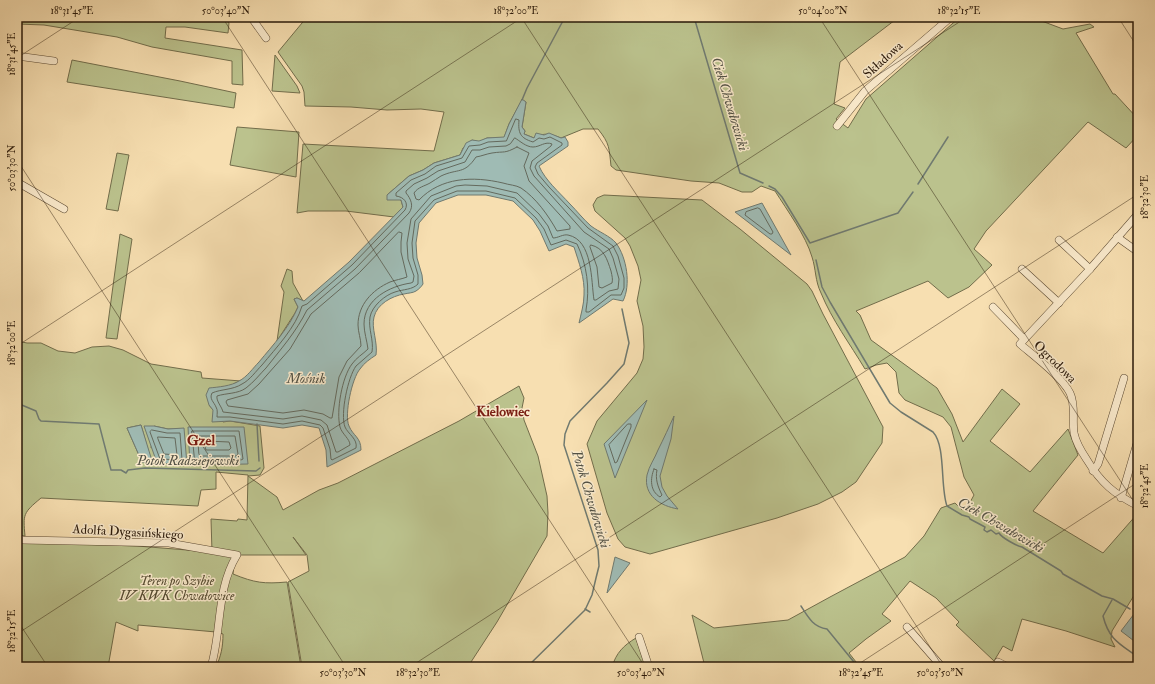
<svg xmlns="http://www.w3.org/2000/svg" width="1155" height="684" font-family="'IM FELL Double Pica',serif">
<rect width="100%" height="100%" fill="#f7dfb1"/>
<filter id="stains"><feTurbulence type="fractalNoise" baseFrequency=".005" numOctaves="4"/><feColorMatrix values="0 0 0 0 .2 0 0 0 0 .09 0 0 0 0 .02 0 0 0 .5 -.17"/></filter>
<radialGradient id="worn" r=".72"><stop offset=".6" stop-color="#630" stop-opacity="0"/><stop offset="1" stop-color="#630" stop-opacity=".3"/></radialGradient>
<g fill="#bbc28d" stroke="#726d4b" fill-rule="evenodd">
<path d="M17,17H225L229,23L228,33L185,27H166L165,38L242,50L243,85L232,84V61L152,47L117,37L44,25L17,24Z"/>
<path d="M307,17H899L840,62L834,104L845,108L836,119L848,128L866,99L960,17H1031L1063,29L1090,24L1094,27L1076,33L1113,94H1115L1138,119V135L1126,148L1088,122L986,231L974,249L992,265L969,287L948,298L928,281L856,311L860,315L871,340L937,388L952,414L963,442L1002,389L1020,404L990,441L1030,472L1068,429L1078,455L1033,511L1103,553L1138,513V589L1112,631L1111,639L1115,647L1066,631L1022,619L1012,651L1003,646L994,661L956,625L959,622L936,598L910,581L882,614L891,621L866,639L849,653L860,667H705L692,615L714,628L788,620L830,597L905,557L924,536L941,508L955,503L962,510L968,506L974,495L964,477L951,427L943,417L905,400L899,393L896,372L887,363L876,365L865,369C850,344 832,320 821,293C815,281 816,269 812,257C806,236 787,210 775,191L761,186L752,192H742L719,183L691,181L616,170L611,166C609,148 610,144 598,129H583L561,138C551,134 544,132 534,138L524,134L525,131L522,127L526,102L522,100L509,124L504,138H487L479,142L472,140L463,148L460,155L434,163L423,170L409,176L387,195L401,200L403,207L394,217L346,211H308L297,213L303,144L434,151L444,112L421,109L387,110L351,107L305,106L304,92L302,86L278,52Z"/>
<path d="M275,55L297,86L300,93L272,91Z"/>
<path d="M72,60L180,81L236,93L234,108L67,82Z"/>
<path d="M237,127L299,132L296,177L230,165Z"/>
<path d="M117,153L129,155L118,211L106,209Z"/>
<path d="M604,195L702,200L740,229L807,284L812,291L823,314L883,427L882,443L856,482L842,492L818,504L777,518L650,554L625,547L618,539L607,513L587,444L597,421L637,373L643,359L644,347L643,326L637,301L641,280L638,266L630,246L625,238L595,211L593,205L597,198Z"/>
<path d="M120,234L132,239L117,339L106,338Z"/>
<path d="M287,269L292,271L293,283L303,301L297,298L294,299L298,307L295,313L277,341L284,292L281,286Z"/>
<path d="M17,341L27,343H41L58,351L75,353L92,347L109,346L123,350L151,364L201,372L202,378L241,381L235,383L209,405L223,422L230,421L260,426L264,468L260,475L248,476L277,497L283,510L319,490L338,483L459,421L519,386L524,398L522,408L524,420L538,456L547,496L548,513L547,536L497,622L471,662L466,667H364L357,665L328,667H302L288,582L309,571L307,555L293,537L306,555H240L234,565L233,574C255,583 264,584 287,582L301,667H216C221,656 223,647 223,634L216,632L138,625V631L116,622L108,667H17V542L137,546L212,552L211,519L237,521L238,519L247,520L248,475L216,472V489L201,490L198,506L41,498C23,513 23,514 25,536L17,535ZM141,425L152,464L142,462L127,428ZM154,426L168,429H184L151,448Z"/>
<path d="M636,638L646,667H612C616,653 624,645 636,638Z"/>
</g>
<g fill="#9fbbb4" stroke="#707a70">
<path d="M522,99L526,102L522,127L525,131L524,134L534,138L536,133L544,135L549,133L561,138L565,137L568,142V146L539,166C545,180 559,192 570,204C577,211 583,219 591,226C599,232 610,236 616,243C627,258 631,285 623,301L613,299L579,323C581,314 584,304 584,295C585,278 579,263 574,247L566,244L549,251L540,231L533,220L513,201L486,195H458L436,203L419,223L416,243L417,258L422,275L423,284C421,287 419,289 416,291C413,293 408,293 404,294C392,296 377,304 374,317C371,328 378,342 376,355C370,359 364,363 360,369C352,378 344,415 349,426C353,436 361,437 361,450L327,467L326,450L319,428L302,425L283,428L230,421L212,422L213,410L209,405L206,395L209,388C219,387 231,386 239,381C247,377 253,368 259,362C273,345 289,328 298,307L294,299L297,298L304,301L349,262L403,207L401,200H387V195L409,176L423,170L434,163L460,155L466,143L472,140L479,141L487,138L504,137L509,124Z"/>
<path d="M762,203L791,255L735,212Z"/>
<path d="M647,400L615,478L604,444Z"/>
<path d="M674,416L671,439L660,476L662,487L667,496L678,509C661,506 643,496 647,475C649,466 655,458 658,450C664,438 669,427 674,416Z"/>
<path d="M141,425L153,464L142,462L127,428Z"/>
<path d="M144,426H154L168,429L184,428L187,465L157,463Z"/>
<path d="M188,427H244L248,464L190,465Z"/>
<path d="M615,557L630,563L607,593Z"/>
<path d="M1134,614L1138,618V644L1121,631Z"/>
</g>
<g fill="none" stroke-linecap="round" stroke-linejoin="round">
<g stroke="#646a5e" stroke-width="1">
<path d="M516,119L519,120C518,133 520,138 533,142L539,138L544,139L550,137L562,143V145L537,163L535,167L538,174L549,187L588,228L613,246L618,256L624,278V288L621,295H611L589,312H586V310C590,288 587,265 577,244L566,240L551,245L544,229L536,218L515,198L486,191H457L434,200L415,221L412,243L413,258L418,275V284C412,290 404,289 395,292C385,295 372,306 370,317C368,329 374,340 372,352C367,357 361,361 356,366C348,377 340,414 345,427C348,434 358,439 356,448L332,460L331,459L330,449L323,428L320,425L302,421L283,424L230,417H217C217,414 218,410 216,407C214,402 209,399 212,393C221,389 233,390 242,384C250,380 256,371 262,365C276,348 296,327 302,306L307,304L352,265L405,210C409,203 404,197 396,196V193L411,180L425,174L436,166L462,158L469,146L480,145L488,142L506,141Z"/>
<path d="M515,138C520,141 526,147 533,147C540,147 545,141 552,144L551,146L532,161L530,168L534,176L584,232L609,249L613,258L619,279L618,289L609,291L596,300H594C591,281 593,240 568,235C563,234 558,238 553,238L548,226L539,214L517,193L487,186L465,185L456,186L431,196L411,219L407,243L408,259L414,276L413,282L411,283C390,286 364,299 364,324C364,332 367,341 368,349C363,354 356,358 352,364C342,377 336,411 340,427C342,434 350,439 350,445L338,452H336L327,425L321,420L302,416L283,419L223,412C222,407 216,401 217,396C226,393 238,394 246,388C254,382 260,374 266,368C281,349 296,332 307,310L355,269L409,213C414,206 411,199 406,193V191L414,184L427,178L438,171L465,162L472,150H480L489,147L506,146L510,144Z"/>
<path d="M517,147L529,153L524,166L529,181L570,226V229L557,231C548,215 536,198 521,188C516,185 509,185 503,183C473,176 441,177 419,200L416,199L414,193C418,187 425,186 430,183C434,181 437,178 441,176C458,168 464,175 476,157C482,156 486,154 492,153C505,151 504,154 517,147Z"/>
<path d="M758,208L760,209L773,232L772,234H770L745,215L746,212Z"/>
<path d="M399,232L402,233L401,242V252L407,277C402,279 395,280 390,282C372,290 358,305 358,325C358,332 361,339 361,346L347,361L339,377L332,418H330L323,414L304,410L283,413L228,406L226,402L227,400L248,394L259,384L290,349L311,314L359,273Z"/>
<path d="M591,245C604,248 607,259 611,271C612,276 613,279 612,283L602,288L599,287L597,267L590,247Z"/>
<path d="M628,424H631V427L617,462L615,463L609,445Z"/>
<path d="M152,430L167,433H180L182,460L160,459L150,432Z"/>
<path d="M192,431H239L243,459L241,460H195Z"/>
<path d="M198,436H235L238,454L236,456H200L199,454Z"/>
<path d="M158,437L175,438L177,455L164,454L158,439Z"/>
<path d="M206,441L229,442L231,448L229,450H206L204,443Z"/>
<path d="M654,469L657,470C655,479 658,487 662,495L660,497C650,491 650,479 654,469Z"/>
</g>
<g stroke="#707a70" stroke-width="1.5">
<path d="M694,17L740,173L763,183"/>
<path d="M522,100L527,88L565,17"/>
<path d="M918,184L948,137"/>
<path d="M769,186L775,189L782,197L810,243L898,213L913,192"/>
<path d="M816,260L822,287L830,302L890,403L901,412L933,432C946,446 940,487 947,506L962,515L969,517L970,519L985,527L984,530L987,532L991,530L996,534L999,533C1002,538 1017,546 1022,547L1061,571L1063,574L1102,596L1113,599L1130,609"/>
<path d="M17,403L36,411L39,419L41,421L99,424L111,470H121L126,473L128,470L145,468L256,471L260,468"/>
<path d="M257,424L259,461"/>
<path d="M1112,600L1103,616C1109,640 1120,644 1138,657"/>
<path d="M801,606C808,617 813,627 827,629L858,667"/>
<path d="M585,609L590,612"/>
<path d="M527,667L585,610L592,595L596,578L599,566L598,550L564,445L565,434L570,421L607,383L624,364L629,343L622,309"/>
</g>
<g stroke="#5c4a33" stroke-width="8">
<g id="minor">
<path d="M251,17L266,38"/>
<path d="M17,56L54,61"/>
<path d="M837,126L865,91L951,17"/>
<path d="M17,182L64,209"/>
<path d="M1138,214L1090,269L1020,344C1034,356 1062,377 1070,393C1076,406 1072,420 1074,433C1076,443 1081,451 1087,460C1101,483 1114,494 1138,506"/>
<path d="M1117,237L1138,252"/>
<path d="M1059,240L1090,269"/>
<path d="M1022,269L1059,303"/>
<path d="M993,307L1024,339"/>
<path d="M1093,471L1098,464L1124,378"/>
<path d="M1121,498L1138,440"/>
<path d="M17,538L23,540L169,543L237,555C216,589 222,630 211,667"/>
<path d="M907,627L942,667"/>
<path d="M639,637L649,667"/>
<path d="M998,662L1008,667"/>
</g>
</g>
<use href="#minor" stroke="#faeacc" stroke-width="7"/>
</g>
<path fill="none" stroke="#291809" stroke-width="1" stroke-opacity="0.45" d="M222,17L645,667M521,17L943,667M819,17L1138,508M1118,17L1138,48M17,58L80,17M17,160L346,667M17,346L523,17M17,620L48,667M17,634L967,17M410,667L1138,194M854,667L1138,482"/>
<g text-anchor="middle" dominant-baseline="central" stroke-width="3" stroke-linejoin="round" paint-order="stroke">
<g font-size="13" fill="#291809" stroke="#faeacc">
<text transform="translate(883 60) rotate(-42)">Składowa</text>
<text transform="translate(1055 362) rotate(45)">Ogrodowa</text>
<text transform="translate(128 532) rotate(3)">Adolfa Dygasińskiego</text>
</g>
<g font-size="13" font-style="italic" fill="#554b31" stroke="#faeacc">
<text x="177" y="581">Teren po Szybie<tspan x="177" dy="15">IV KWK Chwałowice</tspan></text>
</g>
<g font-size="14" font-style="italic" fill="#525145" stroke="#faeacc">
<text transform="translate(730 104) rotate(73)">Ciek Chwałowicki</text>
<text x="306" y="378">Mośnik</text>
<text x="188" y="460">Potok Radziejowski</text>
<text transform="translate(591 499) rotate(73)">Potok Chwałowicki</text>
<text transform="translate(1001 525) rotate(30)">Ciek Chwałowicki</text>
</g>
<g font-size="14" font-weight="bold" fill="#7a1f14" stroke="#faeacc">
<text x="503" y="411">Kielowiec</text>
<text x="201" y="440">Gzel</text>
</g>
</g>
<rect width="1155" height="684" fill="none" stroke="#f7dfb1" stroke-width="44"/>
<rect x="22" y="22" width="1111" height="640" fill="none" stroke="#291809" stroke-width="1.5"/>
<g font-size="10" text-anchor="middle" fill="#291809">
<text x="72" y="14">18°31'45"E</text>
<text x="226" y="14">50°03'40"N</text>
<text x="516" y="14">18°32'00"E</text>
<text x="823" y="14">50°04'00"N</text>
<text x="959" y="14">18°32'15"E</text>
<text transform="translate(11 54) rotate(-90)" y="4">18°31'45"E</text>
<text transform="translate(11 168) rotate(-90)" y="4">50°03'30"N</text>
<text transform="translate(1144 197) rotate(-90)" y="4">18°32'30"E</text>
<text transform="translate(11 343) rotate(-90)" y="4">18°32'00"E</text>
<text transform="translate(1144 486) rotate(-90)" y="4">18°32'45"E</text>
<text transform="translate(11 631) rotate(-90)" y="4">18°32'15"E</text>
<text x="343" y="676">50°03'30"N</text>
<text x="418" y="676">18°32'30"E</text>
<text x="641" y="676">50°03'40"N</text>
<text x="861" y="676">18°32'45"E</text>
<text x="940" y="676">50°03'50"N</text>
</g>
<rect width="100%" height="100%" filter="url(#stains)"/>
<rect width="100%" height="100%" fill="url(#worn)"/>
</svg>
